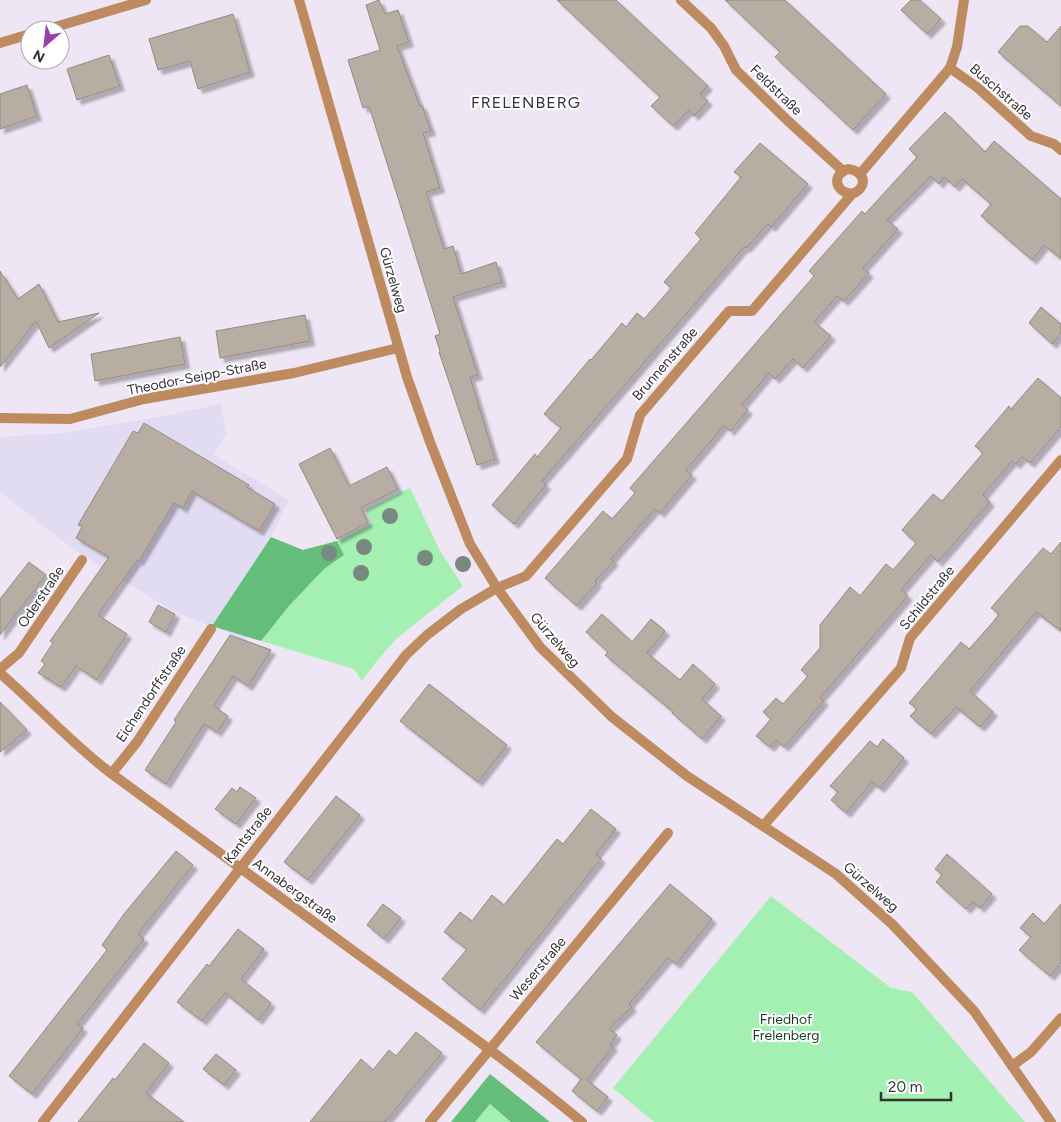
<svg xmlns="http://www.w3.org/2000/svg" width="1061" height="1122" font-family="Figtree,sans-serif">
<defs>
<filter id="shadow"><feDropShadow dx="4.5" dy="4.5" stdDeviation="1" flood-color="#0004"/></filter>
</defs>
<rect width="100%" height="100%" fill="#eee6f4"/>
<path fill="#e1dcf2" d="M221,404L226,434L214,455L289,500L259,562L283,577L246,640L173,611L74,550L0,492V437L64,433L174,414Z"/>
<g fill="#a4f0b3">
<path d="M410,488L440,551L463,586L397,638L376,662L362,681L354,669L261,641L289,606L324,569L344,555L337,541L372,523L366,510Z"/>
<path d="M771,896L891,988L912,992L1025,1122H654L613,1088Z"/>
<path d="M490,1104L511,1122H475Z"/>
</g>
<g fill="#65bd7a">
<path d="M271,537L303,550L337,541L344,555L324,569L289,606L261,641L212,626Z"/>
<path d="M490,1074L550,1122H511L490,1104L475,1122H451Z"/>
</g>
<g fill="#b7ada2" stroke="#948b80" filter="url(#shadow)">
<path d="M379,0L385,14L398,10L409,42L397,46L420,106L422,105L431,131L423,133L440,188L426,192L444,249L453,246L461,274L496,262L502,282L453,297L478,375L470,377L495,459L477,465L439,352L440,351L435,336L440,334L399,201L369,106L363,108L348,60L380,50L366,5Z"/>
<path d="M557,0H616L708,86L700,94L708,101L694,116L689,110L673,126L651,106L660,97Z"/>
<path d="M725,0H785L886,94L853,130L775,57L780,52Z"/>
<path d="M911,0H920L941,19L927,34L901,10Z"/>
<path d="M233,14L250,72L198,89L190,61L158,70L149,39Z"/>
<path d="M1020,26H1028L1047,42L1061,26V106L998,52Z"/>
<path d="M109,55L120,86L77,100L67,69Z"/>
<path d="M27,85L37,116L0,129V94Z"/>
<path d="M945,112L985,152L994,141L1061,199V259L1044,245L1032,260L981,216L991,204L962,179L955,187L944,177L939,184L931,176L887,220L898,229L863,268L869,273L844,301L837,296L814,322L831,336L803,368L793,359L775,379L769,373L742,405L748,410L730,431L724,425L711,441L686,470L692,475L660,513L655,509L611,559L614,561L595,581L597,583L577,606L545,578L603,511L612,519L635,493L630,488L814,276L809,271L862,211L865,214L917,157L909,149Z"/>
<path d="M760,143L808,184L771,227L768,224L746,248L744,247L542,481L546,485L514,524L492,505L535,454L537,457L561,428L544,414L590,359L591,360L622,323L626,327L637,313L644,319L671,288L664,282L701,239L695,233L741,177L734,172Z"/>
<path d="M0,271L18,299L39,284L58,322L99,313L49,348L36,321L0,367Z"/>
<path d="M1041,307L1061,324V333L1052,344L1029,323Z"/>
<path d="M305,315L310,341L220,358L216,331Z"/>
<path d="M180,337L185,364L95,381L91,354Z"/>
<path d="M1038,378L1061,398V427L1030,463L1022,457L1016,464L1012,461L983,495L990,502L938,562L931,555L901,590L908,596L820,698L824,701L784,747L776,740L770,747L756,736L771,719L763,712L776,698L783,704L808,676L801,670L820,648V625L850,587L860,596L886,564L893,570L916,543L902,530L933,494L942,501L983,453L975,446L1009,406L1011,409Z"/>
<path d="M144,423L249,485L247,487L275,504L259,531L192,491L183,508L174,503L139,561L137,560L98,615L127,634L97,680L76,666L61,687L38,673L45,664L41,661L53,643L50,641L109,557L76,538L82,527L78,525L133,431L138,433Z"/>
<path d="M330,448L349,486L387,467L398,489L361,508L368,523L337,539L299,464Z"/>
<path d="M1061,542V631L1036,612L970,691L993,712L980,727L956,707L931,734L910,716L917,709L909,703L961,642L969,649L993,622L999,614L991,608L1043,548L1051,554Z"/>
<path d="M29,562L46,575L0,635V599Z"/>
<path d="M158,605L175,614L166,632L149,622Z"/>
<path d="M602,614L632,642L651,619L665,631L647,653L680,680L693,664L715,684L702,699L721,716L702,739L672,713L673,712L605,655L608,652L586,632Z"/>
<path d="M230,635L271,650L248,686L233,676L214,706L228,716L217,732L204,724L166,784L145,770L176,722L174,720Z"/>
<path d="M429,684L507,745L478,782L400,721Z"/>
<path d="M0,702L27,730L0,752Z"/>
<path d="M883,739L904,758L880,788L872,782L846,813L831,800L838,792L830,786L870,741L877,747Z"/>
<path d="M240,787L256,798L236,824L215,809L232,788L237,792Z"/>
<path d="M336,796L360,815L308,880L284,862Z"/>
<path d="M591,809L616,829L596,854L601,859L480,1010L442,979L467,949L444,932L460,912L472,921L492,895L504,905L557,839L563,844Z"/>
<path d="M176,851L193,865L138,934L144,939L77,1024L83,1028L32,1094L9,1076L107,950L102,945L124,914Z"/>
<path d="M947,854L992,894L980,908L973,902L966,909L936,882L942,875L935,869Z"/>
<path d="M670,884L712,919L676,964L668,958L629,1004L632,1007L609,1029L617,1035L610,1044L613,1046L587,1080L608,1097L597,1111L572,1091L581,1079L536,1042Z"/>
<path d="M383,904L401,918L384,939L367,925Z"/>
<path d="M1061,904V963L1050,976L1019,950L1031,937L1020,928L1033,913L1044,924Z"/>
<path d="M238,929L264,949L241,979L271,1003L258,1020L225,993L202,1021L177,1002L207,964L209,966Z"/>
<path d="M416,1032L442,1053L385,1122H310L361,1059L373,1070L389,1050L396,1056Z"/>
<path d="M144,1043L169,1063L146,1093L184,1122H78L113,1078L115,1080Z"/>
<path d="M216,1054L236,1070L224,1085L203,1069Z"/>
</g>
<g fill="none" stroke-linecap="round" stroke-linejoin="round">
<g stroke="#be8b60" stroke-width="10">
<path d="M299,0L407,377L430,442L470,544L497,588L540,647L612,717L687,776L836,874L892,924L974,1011L1051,1122"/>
<path d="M681,0L711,28L724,46L736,70L788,121L843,171"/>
<path d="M45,30L146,0"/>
<path d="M0,43L30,34"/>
<path d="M950,68L978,88L1031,136L1054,144L1061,150"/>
<path d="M860,174L950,68L957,47L964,0"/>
<path d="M0,418L70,419L144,399L294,373L398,348"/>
<path d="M0,669L19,653L82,560"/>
<path d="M0,673C38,706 72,744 112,774C195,834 276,895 359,955C434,1009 510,1062 582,1122"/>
<path d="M112,773L137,742L211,629"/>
<path d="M764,825L901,668L910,638L1061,460"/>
<path d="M1012,1066L1031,1052L1061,1018"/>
<path d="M43,1122L406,655L427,635L461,609L497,588L526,576L627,459L640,415L729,311H752L852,194C869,187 865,171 848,169C831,175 835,192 852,194"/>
<path d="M430,1122L668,833"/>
</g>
</g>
<g fill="#788980">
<circle cx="390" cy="516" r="8"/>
<circle cx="364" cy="547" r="8"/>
<circle cx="329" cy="553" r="8"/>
<circle cx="425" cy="558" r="8"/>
<circle cx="463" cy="564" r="8"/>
<circle cx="361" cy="573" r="8"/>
</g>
<g text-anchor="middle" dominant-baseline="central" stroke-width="4" stroke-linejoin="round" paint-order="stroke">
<g font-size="14" fill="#353237" stroke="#fff">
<text transform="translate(776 90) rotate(44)">Feldstraße</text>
<text transform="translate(1001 92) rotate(41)">Buschstraße</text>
<text transform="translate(393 280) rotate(74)">Gürzelweg</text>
<text transform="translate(665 364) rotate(-49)">Brunnenstraße</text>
<text transform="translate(197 377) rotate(-11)">Theodor-Seipp-Straße</text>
<text transform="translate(41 597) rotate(-56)">Oderstraße</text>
<text transform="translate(927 598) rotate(-51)">Schildstraße</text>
<text transform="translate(555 640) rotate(49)">Gürzelweg</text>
<text transform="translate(151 694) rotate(-56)">Eichendorffstraße</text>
<text transform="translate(248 835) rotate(-52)">Kantstraße</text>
<text transform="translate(871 887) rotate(41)">Gürzelweg</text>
<text transform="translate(295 891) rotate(36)">Annabergstraße</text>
<text transform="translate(538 969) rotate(-50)">Weserstraße</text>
</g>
<g font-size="14" fill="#183d21" stroke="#fff">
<text x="786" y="1019">Friedhof<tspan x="786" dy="16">Frelenberg</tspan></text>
</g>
<g font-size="16" letter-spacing="1" fill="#353237" stroke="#fff">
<text x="526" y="102">FRELENBERG</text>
</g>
</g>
<g transform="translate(45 45) rotate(208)"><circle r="24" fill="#ffffff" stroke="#aeadaf"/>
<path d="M0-4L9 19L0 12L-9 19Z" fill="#9740ad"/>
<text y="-8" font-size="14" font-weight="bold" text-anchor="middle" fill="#353237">N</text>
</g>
<path d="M881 1092v8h70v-8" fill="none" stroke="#353237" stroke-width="2.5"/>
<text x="888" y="1092" font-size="15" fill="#353237" stroke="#ffffff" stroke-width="4" paint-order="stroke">20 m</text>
</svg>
